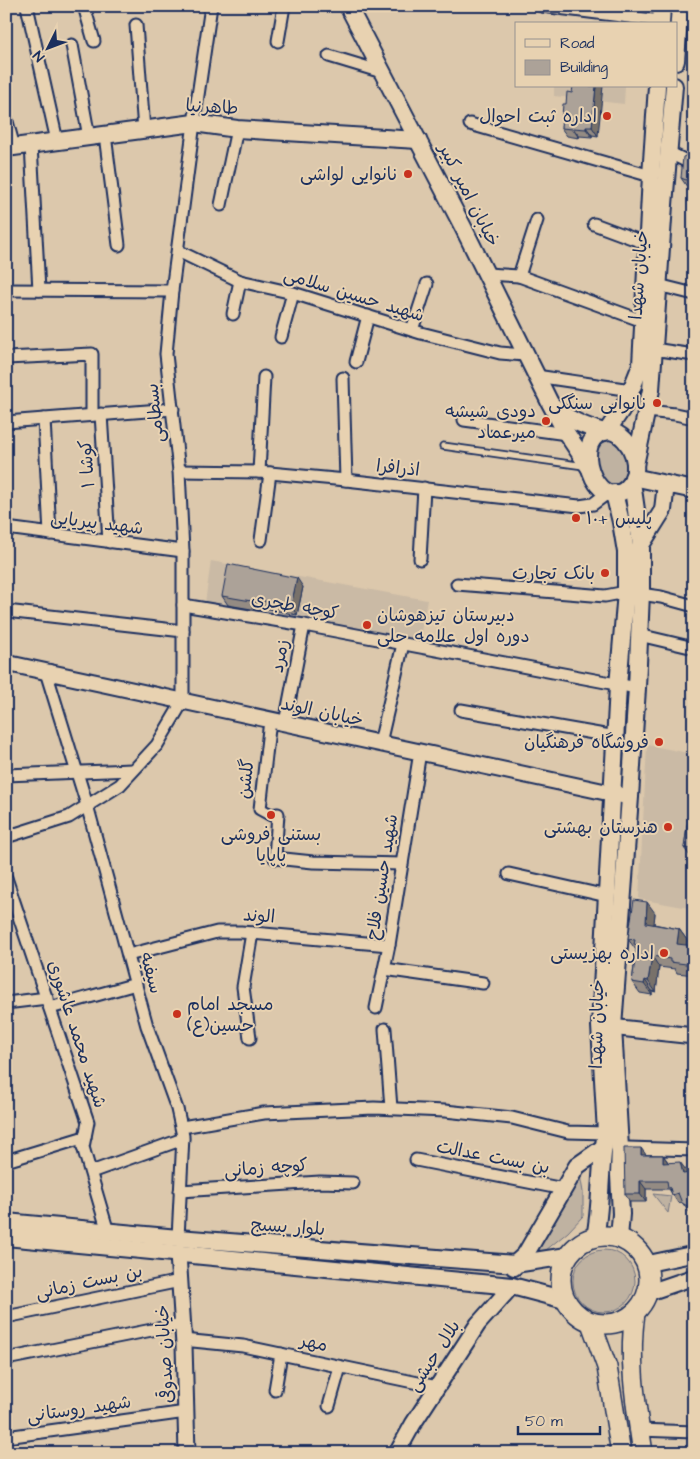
<svg xmlns="http://www.w3.org/2000/svg" width="700" height="1459" font-family="'Architects Daughter','Playpen Sans Arabic',sans-serif">
<rect width="100%" height="100%" fill="#dcc8ac"/>
<filter id="ink" filterUnits="userSpaceOnUse"><feTurbulence type="fractalNoise" baseFrequency=".02" numOctaves="2"/><feDisplacementMap in="SourceGraphic" scale="10" xChannelSelector="R" yChannelSelector="G"/><feConvolveMatrix kernelMatrix="1 2 1 2 8 2 1 2 1" color-interpolation-filters="sRGB"/></filter>
<g filter="url(#ink)">
<g fill="#cabaa5">
<path d="M554,86H625L624,104L554,96Z"/>
<path d="M211,561L427,600L418,647L205,603Z"/>
<path d="M647,745L694,754V909L639,899Z"/>
</g>
<g fill="#bfb2a1" stroke="#6d7080">
<path d="M610,440C629,448 628,463 626,481L613,487C596,477 584,447 610,440Z"/>
<path d="M580,1175L583,1192V1216L568,1232L540,1255L538,1246Z"/>
<path d="M653,1194L671,1196L668,1213Z"/>
<circle cx="604" cy="1281" r="31"/>
</g>
<g fill="none" stroke-linecap="round" stroke-linejoin="round">
<g stroke="#1b2f5e" stroke-width="9">
<path id="service" d="M443,446L584,466"/>
</g>
<g stroke="#1b2f5e" stroke-width="15">
<g id="minor">
<path d="M27,6L57,141"/>
<path d="M84,6L94,41"/>
<path d="M542,6L661,21"/>
<path d="M136,25L144,130"/>
<path d="M278,41L284,6"/>
<path d="M72,45L89,137"/>
<path d="M329,56L382,72"/>
<path d="M6,118L14,147"/>
<path d="M470,124L651,176"/>
<path d="M105,135L119,245"/>
<path d="M31,145L39,290"/>
<path d="M668,152L694,165"/>
<path d="M221,205L237,129"/>
<path d="M594,224L648,244"/>
<path d="M178,251L240,281L293,293L421,333L500,353L525,355"/>
<path d="M487,274L519,276L643,321"/>
<path d="M519,276L537,220"/>
<path d="M658,285L694,294"/>
<path d="M6,290L172,291"/>
<path d="M233,314L240,281"/>
<path d="M412,330L427,284"/>
<path d="M281,337L293,293"/>
<path d="M653,349L694,355"/>
<path d="M6,358L92,354V415"/>
<path d="M356,362L368,316"/>
<path d="M536,376L631,390"/>
<path d="M343,378L346,480"/>
<path d="M647,411L675,414L694,418"/>
<path d="M101,414L109,542"/>
<path d="M44,419L50,534"/>
<path d="M464,420L567,434"/>
<path d="M6,422L173,409"/>
<path d="M179,471L259,472L346,480L579,506L593,504L609,492"/>
<path d="M259,472L264,377"/>
<path d="M6,528L183,551"/>
<path d="M261,540L270,473"/>
<path d="M420,559L424,488"/>
<path d="M457,584L605,596L626,592L661,597L694,606"/>
<path d="M183,605L304,625L637,688"/>
<path d="M6,611L183,631"/>
<path d="M639,635L694,648"/>
<path d="M46,672L87,805L147,1026L177,1109L183,1136L178,1238"/>
<path d="M461,710L616,737"/>
<path d="M270,720L260,809L271,815L278,814L275,858L313,862L402,864"/>
<path d="M285,723L304,625"/>
<path d="M380,743L403,644"/>
<path d="M6,775L132,770"/>
<path d="M6,837L69,817L120,785L157,745L183,701V551L179,471L166,354L172,291L194,123L211,6"/>
<path d="M509,874L607,896"/>
<path d="M6,878L88,1122L83,1147L108,1232"/>
<path d="M128,955L217,932H241L389,945"/>
<path d="M384,969L483,983"/>
<path d="M6,1003L47,998"/>
<path d="M50,1008L136,984"/>
<path d="M376,1008L389,945L420,752"/>
<path d="M385,1029L391,1108"/>
<path d="M250,1038L243,987L252,933"/>
<path d="M182,1127L264,1113L374,1108L445,1111L512,1118L568,1132L606,1133"/>
<path d="M628,1148L694,1150"/>
<path d="M416,1160L564,1189"/>
<path d="M6,1161L85,1137"/>
<path d="M91,1172L183,1139"/>
<path d="M180,1191L320,1182L353,1183"/>
<path d="M6,1317L180,1281"/>
<path d="M183,1340L243,1346L437,1387"/>
<path d="M6,1359L182,1324"/>
<path d="M275,1390L281,1354"/>
<path d="M329,1406L340,1367"/>
<path d="M639,1430L694,1432"/>
<path d="M6,1437L186,1412"/>
</g>
</g>
<g stroke="#1b2f5e" stroke-width="19">
<g id="tertiary">
<path d="M6,663L624,796"/>
<path d="M601,1026L694,1036"/>
<path d="M178,1254L184,1345L187,1453"/>
<path d="M646,1264L694,1254"/>
<path d="M647,1293L694,1277"/>
<path d="M397,1453L413,1424L478,1324L512,1286"/>
</g>
</g>
<g stroke="#1b2f5e" stroke-width="20">
<g id="secondary">
<path d="M348,6L463,227L550,403L565,431L589,467"/>
<path d="M661,24L662,6"/>
<path d="M676,61L680,6"/>
<path d="M6,148L194,123L237,129L418,140"/>
<path d="M553,406C567,420 586,427 604,432"/>
<path d="M607,431L626,403L641,365L651,176L657,86"/>
<path d="M610,431C633,436 644,472 627,488C597,517 566,433 610,431Z"/>
<path d="M635,465L651,390L664,205L674,86"/>
<path d="M633,477L694,490"/>
<path d="M641,545L663,510L666,484"/>
<path d="M6,1222L178,1238L515,1264L567,1256"/>
<path d="M6,1237L512,1286L565,1300"/>
<path d="M595,1237C602,1203 599,1167 606,1133L600,1026L618,686L626,592V552L621,522L614,493"/>
<path d="M619,1238L621,1214L619,1175L620,1148L613,1027L630,797L637,688L641,593V545L632,482"/>
<path d="M514,1267L515,1264L525,1255L577,1166L604,1147"/>
</g>
</g>
<g stroke="#1b2f5e" stroke-width="22">
<g id="primary">
<circle cx="605" cy="1280" r="44"/>
<path d="M635,1313C628,1360 636,1406 643,1453"/>
<path d="M591,1323L607,1367L621,1453"/>
</g>
</g>
<use href="#service" stroke="#e8d2b1" stroke-width="5.5"/>
<use href="#minor" stroke="#e8d2b1" stroke-width="11"/>
<use href="#tertiary" stroke="#e8d2b1" stroke-width="15"/>
<use href="#secondary" stroke="#e8d2b1" stroke-width="16"/>
<use href="#primary" stroke="#e8d2b1" stroke-width="19"/>
</g>
<g fill="#948b83" stroke="#1b2f5e">
<path d="M572,93L598,136L592,135V137L579,136V138L567,136L561,128L566,104Z"/>
<path d="M694,159V195L692,194L681,178Z"/>
<path d="M303,587L297,615L263,608V611L228,605L222,596Z"/>
<path d="M694,776V856H690L684,848Z"/>
<path d="M655,913L654,924L679,929L687,940L686,945L694,946V975L677,973L675,969L659,967L656,992L652,991V995L640,993L632,982L636,950L628,939Z"/>
<path d="M646,1155H663L669,1163L686,1170L687,1174L694,1177V1214L688,1211L682,1202L678,1203L669,1189H646V1202H630L625,1194Z"/>
</g>
<g fill="#78716a" stroke="#1b2f5e">
<path d="M596,86H603L598,136L592,127Z"/>
<path d="M586,127L592,135V137L586,129Z"/>
<path d="M573,128L579,136V138L573,129Z"/>
<path d="M297,578L303,587L297,615L291,606Z"/>
<path d="M258,600L263,608V611L257,602Z"/>
<path d="M647,902L655,913L653,934L646,923Z"/>
<path d="M679,929L687,940L685,955L677,944Z"/>
<path d="M652,956L659,967L656,992L648,981Z"/>
<path d="M645,980L652,991V995L644,984Z"/>
<path d="M641,1148L647,1156L641,1155Z"/>
<path d="M663,1155L669,1164L663,1163Z"/>
<path d="M680,1162L686,1170L689,1182L683,1174Z"/>
<path d="M640,1181L646,1189V1202L640,1194Z"/>
</g>
<g fill="#aca298" stroke="#1b2f5e">
<path d="M573,86H596L592,127H586V129L573,128V129L561,128L563,104H566L567,92L572,93Z"/>
<path d="M687,155L694,159V183L681,178L683,157Z"/>
<path d="M228,564L297,578L291,606L258,600L257,602L222,596Z"/>
<path d="M694,776V849L684,848Z"/>
<path d="M634,900L647,902L646,923L679,929L677,944L694,946V965L670,962V959L652,956L648,981L645,980L644,984L632,982L637,945L634,944L635,940L628,939Z"/>
<path d="M624,1148H641V1155H663V1163L680,1162L683,1174L691,1173L692,1179L694,1178V1207L691,1208L682,1203L678,1193L672,1195L670,1188L668,1187L667,1181H640V1194H625Z"/>
</g>
</g>
<g fill="#c8321e" stroke="#e8d2b1" stroke-width="2">
<circle cx="607" cy="116" r="5"/>
<circle cx="408" cy="174" r="5"/>
<circle cx="657" cy="403" r="5"/>
<circle cx="546" cy="421" r="5"/>
<circle cx="576" cy="518" r="5"/>
<circle cx="605" cy="573" r="5"/>
<circle cx="367" cy="625" r="5"/>
<circle cx="659" cy="742" r="5"/>
<circle cx="271" cy="815" r="5"/>
<circle cx="668" cy="827" r="5"/>
<circle cx="664" cy="953" r="5"/>
<circle cx="177" cy="1014" r="5"/>
</g>
<g text-anchor="middle" dominant-baseline="central" stroke-width="4" stroke-linejoin="round" paint-order="stroke">
<g font-size="18" fill="#1b2f5e" stroke="#e8d2b1">
<text transform="translate(212 107) rotate(3)">طاهرنیا</text>
<text transform="translate(469 195) rotate(63)">خیابان امیر کبیر</text>
<text transform="translate(639 275) rotate(-86)">خیابان شهدا</text>
<text transform="translate(354 295) rotate(17)">شهید حسین سلامی</text>
<text transform="translate(155 413) rotate(-96)">بسطامی</text>
<text transform="translate(87 464) rotate(-94)">کوشا ۱</text>
<text transform="translate(398 468) rotate(6)">اذرافرا</text>
<text transform="translate(97 523) rotate(7)">شهید پیریایی</text>
<text transform="translate(295 606) rotate(10)">کوچه طجری</text>
<text transform="translate(280 656) rotate(-79)">زمرد</text>
<text transform="translate(322 712) rotate(12)">خیابان الوند</text>
<text transform="translate(246 779) rotate(-84)">گلشن</text>
<text transform="translate(382 877) rotate(-81)">شهید حسین فلاح</text>
<text transform="translate(259 916) rotate(4)">الوند</text>
<text transform="translate(151 973) rotate(75)">سیفیه</text>
<text transform="translate(597 1024) rotate(-89)">خیابان شهدا</text>
<text transform="translate(77 1034) rotate(72)">شهید محمد عاشوری</text>
<text transform="translate(493 1157) rotate(11)">بن بست عدالت</text>
<text transform="translate(266 1168) rotate(-4)">کوچه زمانی</text>
<text transform="translate(288 1227) rotate(4)">بلوار بسیج</text>
<text transform="translate(89 1282) rotate(-12)">بن بست زمانی</text>
<text transform="translate(314 1343) rotate(12)">مهر</text>
<text transform="translate(165 1354) rotate(-93)">خیابان صدوقی</text>
<text transform="translate(434 1356) rotate(-57)">بلال حبشی</text>
<text transform="translate(79 1409) rotate(-8)">شهید روستانی</text>
</g>
<g font-size="18" fill="#1b2f5e" stroke="#e8d2b1" text-anchor="end">
<text x="597" y="116">اداره ثبت احوال</text>
<text x="398" y="174">نانوایی لواشی</text>
<text x="647" y="403">نانوایی سنگکی</text>
<text x="536" y="411">دودی شیشه<tspan x="536" dy="21">میرعماد</tspan></text>
<text x="586" y="518" text-anchor="start">پلیس +۱۰</text>
<text x="595" y="573">بانک تجارت</text>
<text x="377" y="615" text-anchor="start">دبیرستان تیزهوشان<tspan x="377" dy="21">دوره اول علامه حلی</tspan></text>
<text x="649" y="742">فروشگاه فرهنگیان</text>
<text x="658" y="827">هنرستان بهشتی</text>
<text x="271" y="834" text-anchor="middle">بستنی فروشی<tspan x="271" dy="21">پاپایا</tspan></text>
<text x="654" y="953">اداره بهزیستی</text>
<text x="187" y="1004" text-anchor="start">مسجد امام<tspan x="187" dy="21">حسین(ع)</tspan></text>
</g>
</g>
<rect width="700" height="1459" fill="none" stroke="#e8d2b1" stroke-width="25"/>
<rect x="12" y="12" width="675" height="1434" fill="none" stroke="#1b2f5e" stroke-width="2" filter="url(#ink)"/>
<rect x="515" y="22" width="162" height="65" fill="#e8d2b1" stroke="#969190"/>
<rect x="525" y="39" width="25" height="8" fill="#e8d2b1" stroke="#969190"/>
<text x="560" y="48" font-size="15" fill="#1b2f5e">Road</text>
<rect x="525" y="60" width="25" height="15" fill="#aca298" stroke="#969190"/>
<text x="560" y="72" font-size="15" fill="#1b2f5e">Building</text>
<g transform="translate(48 48) rotate(228)" stroke="#e8d2b1" stroke-width="4" paint-order="stroke">
<path d="M0-4L9 19L0 12L-9 19Z" fill="#1b2f5e"/>
<text y="-8" font-size="14" font-weight="bold" text-anchor="middle" fill="#1b2f5e">N</text>
</g>
<path d="M518 1426v8h82v-8" fill="none" stroke="#1b2f5e" stroke-width="2.5"/>
<text x="525" y="1426" font-size="15" fill="#1b2f5e" stroke="#e8d2b1" stroke-width="4" paint-order="stroke">50 m</text>
</svg>
